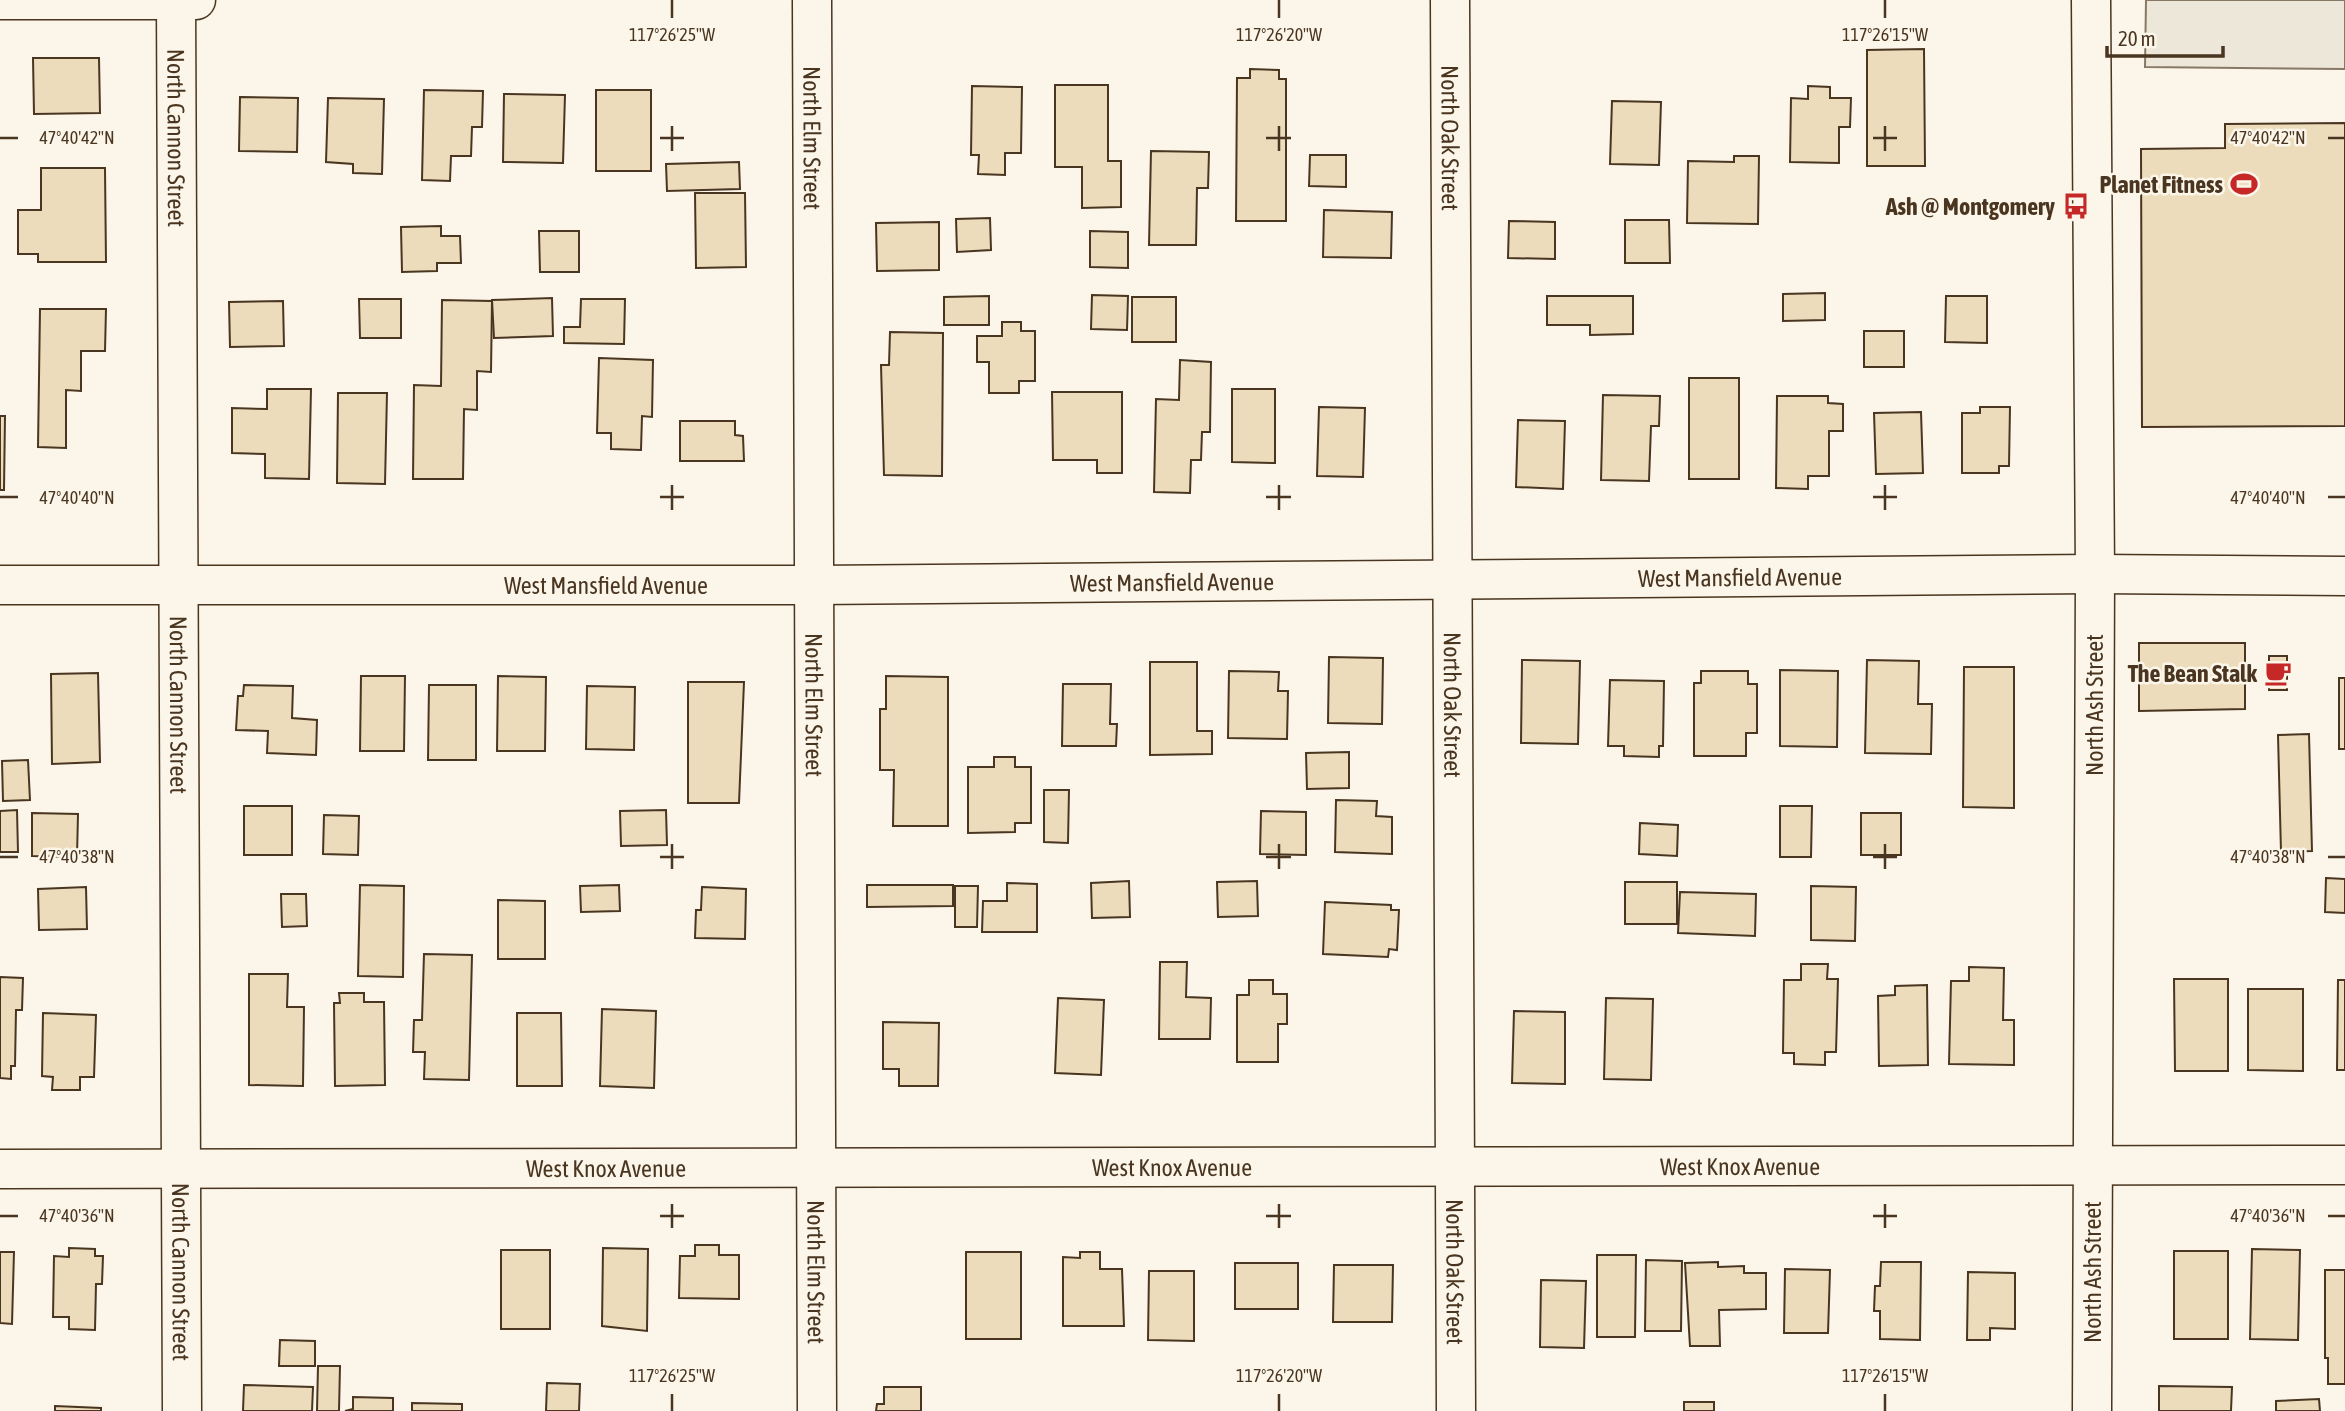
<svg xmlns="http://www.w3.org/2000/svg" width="2345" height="1411" font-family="'Asap Condensed',sans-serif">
<rect width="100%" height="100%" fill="#fbf6e9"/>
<path fill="#ede7d9" stroke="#887966" stroke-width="2" d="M2146,0H2345V69L2145,67Z"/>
<g fill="#ecdcbc" stroke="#4a3520" stroke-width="2">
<path d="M1924,49L1925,166H1867V50Z"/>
<path d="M33,58H99L100,113L34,114Z"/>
<path d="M1250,69L1279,70V79H1286V221H1236L1237,78H1250Z"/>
<path d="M1055,85H1108V161H1121V207L1082,208V167H1055Z"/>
<path d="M972,86L1022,87L1021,153H1005V175L978,174L979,155H971Z"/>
<path d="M1808,86L1830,87V98H1851L1850,127H1839V163L1790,162L1791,98L1808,99Z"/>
<path d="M424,90L483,91L482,127H472L471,156H451L450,181L422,180Z"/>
<rect x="596" y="90" width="55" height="81"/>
<path d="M504,94L565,95L563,163L503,162Z"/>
<path d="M240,97L298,98L297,152L239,151Z"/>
<path d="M328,98L384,99L382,174L353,173V164L326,162Z"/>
<path d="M1612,101L1661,102L1659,165L1610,164Z"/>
<path d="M2345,123V426L2142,427L2141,149L2225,148V124Z"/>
<path d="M1151,151L1209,152L1208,188H1197L1196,245H1149Z"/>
<path d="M1310,155H1346V187L1309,186Z"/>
<path d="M1734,156H1759L1758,224L1687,223L1688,161L1734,162Z"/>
<path d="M739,162L740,189L667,191L666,164Z"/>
<path d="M41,168H105L106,262H38V254H18V210H41Z"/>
<path d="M695,193H745L746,267L696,268Z"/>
<path d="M1324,210L1392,212L1391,258L1323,257Z"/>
<path d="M990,218L991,250L957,252L956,219Z"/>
<path d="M1625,220H1669L1670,263H1625Z"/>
<path d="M1509,221L1555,222V259L1508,258Z"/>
<path d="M939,222V270L877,271L876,223Z"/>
<path d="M441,226V236H460L461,263H437V271L402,272L401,227Z"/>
<path d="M539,231H579V272H540Z"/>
<path d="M1090,231L1128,232V268L1090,267Z"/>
<path d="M1825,293V320L1783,321V294Z"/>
<path d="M1092,295L1128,296L1127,330L1091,329Z"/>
<path d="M989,296V325H944V297Z"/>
<path d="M1547,296H1633V334L1590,335V325H1547Z"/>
<path d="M1946,296H1987V343L1945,342Z"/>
<rect x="1132" y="297" width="44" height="45"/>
<path d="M552,298L553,336L494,338L492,300Z"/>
<path d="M359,299H401V338H360Z"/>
<path d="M581,299H625L624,344L564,343V327H580Z"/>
<path d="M442,300L492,301L491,372L477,371V410L464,409L463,479H413L414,385L441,386Z"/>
<path d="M283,301L284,346L230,347L229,302Z"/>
<path d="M40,309H106L105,351H81V391L66,390V448L38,447Z"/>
<path d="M1002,322H1021V331H1035V381H1019V393H989V362H977V336H1002Z"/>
<rect x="1864" y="331" width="40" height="36"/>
<path d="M890,332L943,333L942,476L884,475L881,365H889Z"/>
<path d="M599,358L653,360L652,417L642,416L641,450L611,449V433H597Z"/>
<path d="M1180,360L1211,362L1210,432H1202L1201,460H1191L1190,493L1154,492L1156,399L1179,400Z"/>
<rect x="1689" y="378" width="50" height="101"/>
<path d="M267,389H311L309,479L265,478V454L232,453V408L267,409Z"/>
<path d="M1232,389H1275V463L1232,462Z"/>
<path d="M1052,392H1122V473H1097V460H1053Z"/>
<path d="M338,393H387L385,484L337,483Z"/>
<path d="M1603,395L1660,396L1659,426H1651L1649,481L1601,480Z"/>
<path d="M1777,396H1828V403L1843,404V431H1829V476H1808V489L1776,488Z"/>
<path d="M1319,407L1365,408L1363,477L1317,476Z"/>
<path d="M1980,407H2010L2009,466H1999V473H1962V413H1980Z"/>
<path d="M1921,412L1923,473L1876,474L1874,413Z"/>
<path d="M0,416H5L4,490H0Z"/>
<path d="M1518,420L1565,421L1563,489L1516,487Z"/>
<path d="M680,421H735V435L743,436L744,461H680Z"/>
<path d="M2139,643H2245V709L2139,711Z"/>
<rect x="2269" y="656" width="18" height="34"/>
<path d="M1329,657L1383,658L1382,724L1328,723Z"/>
<path d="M1522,660L1580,661L1578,744L1521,743Z"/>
<path d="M1867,660L1919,661L1918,704H1932L1931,754L1865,753Z"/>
<path d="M1150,662H1197V731H1212V754L1150,755Z"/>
<path d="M1964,667H2014V808L1963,807Z"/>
<path d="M1780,670L1838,671L1837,747L1780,746Z"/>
<path d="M1229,671L1279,672L1278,691H1288L1287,739L1228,738Z"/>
<path d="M1701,671H1748V684H1757V733H1746V756H1694V683H1701Z"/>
<path d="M98,673L100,762L52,764L51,674Z"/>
<path d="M361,676H405L404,751H360Z"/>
<path d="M498,676L546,677L545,751H497Z"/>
<path d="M886,676L948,677V826H893L894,770H880V709H886Z"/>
<rect x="2339" y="678" width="6" height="71"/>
<path d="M1610,680L1664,681L1663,746H1659V757L1624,756V746H1608Z"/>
<path d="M688,682H744L739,803H688Z"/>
<path d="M1063,684H1111L1110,724H1117L1116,746H1062Z"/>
<path d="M244,685L293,686L292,718L317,720L316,755L267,753L268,731L236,730L238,696H243Z"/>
<path d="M429,685H476V760H428Z"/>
<path d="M587,686L635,687L634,750L586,749Z"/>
<path d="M2309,734L2312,851L2281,852L2278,735Z"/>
<path d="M1349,752V788L1307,789L1306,753Z"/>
<path d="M994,757H1015V767H1031V823H1015V832L968,833V767H994Z"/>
<path d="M28,760L30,800L3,801L2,761Z"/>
<path d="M1044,790H1069L1068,843L1044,842Z"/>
<path d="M1336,800L1377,801L1376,816L1392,817V854L1335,852Z"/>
<rect x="244" y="806" width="48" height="49"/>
<path d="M1780,806H1812L1811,857H1780Z"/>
<path d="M17,810L18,852H0V811Z"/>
<path d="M666,810L667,845L621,846L620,811Z"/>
<path d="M1261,811L1306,812V855L1260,854Z"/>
<path d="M32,813L78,814L77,857L32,856Z"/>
<rect x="1861" y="813" width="40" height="42"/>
<path d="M324,815L359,816L358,855L323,854Z"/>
<path d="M1640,823L1678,825L1677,856L1639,854Z"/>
<path d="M2326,878L2345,879V913L2325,912Z"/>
<path d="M1129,881L1130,917L1092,918L1091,883Z"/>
<path d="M1257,881L1258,916L1218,917L1217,882Z"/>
<rect x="1625" y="882" width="52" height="42"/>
<path d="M1007,883L1037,884V932H982L983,901H1007Z"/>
<path d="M360,885L404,886L403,977L358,976Z"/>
<path d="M619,885L620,911L581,912L580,886Z"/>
<path d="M867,885H953V906L867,907Z"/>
<path d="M955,886H978L977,927H955Z"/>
<path d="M1811,886L1856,887L1855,941L1811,940Z"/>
<path d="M86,887L87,929L39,930L38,889Z"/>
<path d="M702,887L746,889L745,939L695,938L696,910H701Z"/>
<path d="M1680,892L1756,894L1755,936L1678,933Z"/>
<path d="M281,894H306L307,926L282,927Z"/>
<path d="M498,900L545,901V959H498Z"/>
<path d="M1325,902L1391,905V910H1399L1397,950L1389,949L1388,957L1323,954Z"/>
<path d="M424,954L472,955L469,1080L424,1079L425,1052H413L414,1020H422Z"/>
<path d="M1160,962H1187L1186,997L1211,998L1210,1039H1159Z"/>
<path d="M1801,964H1828L1827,979H1838L1836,1052H1825V1065L1794,1064V1053H1783L1784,980H1801Z"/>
<path d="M1969,967L2004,968L2003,1020H2014V1065L1949,1064L1951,981H1969Z"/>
<path d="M249,974H288L287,1007H304L303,1086L249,1085Z"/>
<path d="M0,977L23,978L22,1010H16L15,1066H11V1079L0,1078Z"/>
<path d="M2174,979H2228V1071H2175Z"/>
<path d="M1249,980H1273V994H1287V1024H1278V1062H1237V995H1249Z"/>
<path d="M2338,980H2345V1070H2337Z"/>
<path d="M1927,985L1928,1065L1879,1066L1878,996L1895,995V986Z"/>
<path d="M2248,989H2303V1071L2248,1070Z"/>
<path d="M339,993H364V1002H384L385,1085L335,1086L334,1003H340Z"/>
<path d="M1058,998L1104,1000L1101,1075L1055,1073Z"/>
<path d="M1606,998L1653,999L1651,1080L1604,1079Z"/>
<path d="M602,1009L656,1011L654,1088L600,1086Z"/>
<path d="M1514,1011L1565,1012V1084L1512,1083Z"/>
<path d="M43,1013L96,1015L94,1077H80V1090H52L53,1077L42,1076Z"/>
<path d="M517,1013H561L562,1086H517Z"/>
<path d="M883,1022L939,1023L938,1086H899V1069H883Z"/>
<path d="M695,1245H719V1255H739V1299L679,1298L680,1256H695Z"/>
<path d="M69,1248L95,1249V1256H103L102,1284H96L95,1330L69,1329V1317H53L54,1256L69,1257Z"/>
<path d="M603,1248L648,1249L647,1331L602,1326Z"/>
<path d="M2252,1249L2300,1250L2298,1340L2250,1339Z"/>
<rect x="501" y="1250" width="49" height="79"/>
<rect x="2174" y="1251" width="54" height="88"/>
<path d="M0,1252H14L12,1324L0,1323Z"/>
<rect x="966" y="1252" width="55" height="87"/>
<path d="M1080,1252H1100V1269H1122L1124,1326H1063V1257L1080,1258Z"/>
<path d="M1597,1255H1636L1635,1337H1597Z"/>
<path d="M1646,1260L1682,1261L1681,1331H1645Z"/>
<path d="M1718,1262V1267L1744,1266V1273H1766V1309L1719,1310L1720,1346H1690L1685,1263Z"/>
<path d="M1881,1262H1921L1920,1340L1880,1339V1311H1874L1875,1286H1880Z"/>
<rect x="1235" y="1263" width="63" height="46"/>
<path d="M1334,1265H1393L1392,1322H1333Z"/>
<path d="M1785,1269L1830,1270L1828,1333H1784Z"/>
<path d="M2325,1270H2345V1384H2328V1358H2325Z"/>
<path d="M1149,1271H1194V1341L1148,1340Z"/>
<path d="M1968,1272L2015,1273V1329L1990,1328V1340H1967Z"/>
<path d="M1541,1280L1586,1281L1584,1348L1540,1347Z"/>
<path d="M280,1340L315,1341V1366H279Z"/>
<path d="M318,1366H340L339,1411H317Z"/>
<path d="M547,1383L580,1384L579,1411H546Z"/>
<path d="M244,1385L313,1387L312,1411H243Z"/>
<path d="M2159,1386L2232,1387L2231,1411H2159Z"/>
<path d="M884,1387H921V1411H876L877,1404H884Z"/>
<path d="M353,1397L393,1398V1411H345L353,1409Z"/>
<path d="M2319,1399L2320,1411H2276V1401Z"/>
<rect x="1684" y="1402" width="30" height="9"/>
<path d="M412,1403L462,1404V1411H412Z"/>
<path d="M55,1406L101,1408V1411H55Z"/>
</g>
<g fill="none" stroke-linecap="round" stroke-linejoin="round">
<g stroke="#4a3520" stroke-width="41">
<g id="minor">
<path d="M0,0H196"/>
<path id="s1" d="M176,0L182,1411"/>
<path id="s2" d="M812,0L817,1411"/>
<path id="s3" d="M1450,0L1456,1411"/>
<path id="s4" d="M0,585H815L2095,574L2345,576"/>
<path id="s5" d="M0,1169L2345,1165"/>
</g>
</g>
<g stroke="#4a3520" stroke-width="41">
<path id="major" d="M2091,0L2095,574L2092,1411"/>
</g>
<use href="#minor" stroke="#fbf6e9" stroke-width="38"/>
<use href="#major" stroke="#fbf6e9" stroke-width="38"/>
</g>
<path fill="none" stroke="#4a3520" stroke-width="2.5" d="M672,0V18M1279,0V18M1885,0V18M672,126V151M1279,126V151M1885,126V151M0,138H18M660,138H684M1266,138H1291M1873,138H1897M2328,138H2345M672,485V510M1279,485V510M1885,485V510M0,497H18M660,497H684M1266,497H1291M1873,497H1897M2328,497H2345M672,844V869M1279,844V869M1885,844V869M0,857H18M660,857H684M1266,857H1291M1873,857H1897M2328,857H2345M672,1204V1228M1279,1204V1228M1885,1204V1228M0,1216H18M660,1216H684M1266,1216H1291M1873,1216H1897M2328,1216H2345M672,1394V1411M1279,1394V1411M1885,1394V1411"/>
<defs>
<g id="stadium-bare" transform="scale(2.1)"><path d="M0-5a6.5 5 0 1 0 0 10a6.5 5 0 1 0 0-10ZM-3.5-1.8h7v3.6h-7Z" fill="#c62828" stroke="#fbf6e9" stroke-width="2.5" paint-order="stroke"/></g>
<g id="bus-bare" transform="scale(2.1)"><path d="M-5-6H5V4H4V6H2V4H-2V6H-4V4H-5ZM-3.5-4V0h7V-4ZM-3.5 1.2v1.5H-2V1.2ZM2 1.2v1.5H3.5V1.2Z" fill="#c62828" stroke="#fbf6e9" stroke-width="2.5" paint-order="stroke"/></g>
<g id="cafe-bare" transform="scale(2.1)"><path d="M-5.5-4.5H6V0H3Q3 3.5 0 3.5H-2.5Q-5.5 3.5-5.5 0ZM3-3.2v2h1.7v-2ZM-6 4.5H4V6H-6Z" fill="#c62828" stroke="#fbf6e9" stroke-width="2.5" paint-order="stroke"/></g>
</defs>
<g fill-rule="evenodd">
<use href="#stadium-bare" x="2244" y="184"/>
<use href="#bus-bare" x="2076" y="206"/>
<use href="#cafe-bare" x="2278" y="673"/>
</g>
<g text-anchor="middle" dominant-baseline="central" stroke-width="5" stroke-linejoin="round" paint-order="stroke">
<g font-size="24" fill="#4a3520" stroke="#fbf6e9">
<text stroke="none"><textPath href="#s1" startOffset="138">North Cannon Street</textPath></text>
<text stroke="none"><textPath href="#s2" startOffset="138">North Elm Street</textPath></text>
<text stroke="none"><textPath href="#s3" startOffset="138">North Oak Street</textPath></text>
<text stroke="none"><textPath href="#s4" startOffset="1740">West Mansfield Avenue</textPath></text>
<text stroke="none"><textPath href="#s4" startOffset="1172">West Mansfield Avenue</textPath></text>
<text stroke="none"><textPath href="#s4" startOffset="606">West Mansfield Avenue</textPath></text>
<text stroke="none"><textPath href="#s1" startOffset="705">North Cannon Street</textPath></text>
<text stroke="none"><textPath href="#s2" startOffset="705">North Elm Street</textPath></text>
<text transform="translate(2094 705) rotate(-90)">North Ash Street</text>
<text stroke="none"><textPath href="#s3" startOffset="705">North Oak Street</textPath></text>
<text stroke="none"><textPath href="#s5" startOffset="1740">West Knox Avenue</textPath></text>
<text stroke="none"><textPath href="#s5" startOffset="1172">West Knox Avenue</textPath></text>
<text stroke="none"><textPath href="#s5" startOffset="606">West Knox Avenue</textPath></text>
<text stroke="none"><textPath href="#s1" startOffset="1272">North Cannon Street</textPath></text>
<text stroke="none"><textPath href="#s2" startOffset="1272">North Elm Street</textPath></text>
<text stroke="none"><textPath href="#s3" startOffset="1272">North Oak Street</textPath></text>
<text transform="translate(2092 1272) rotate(-90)">North Ash Street</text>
</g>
<g font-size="24" font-weight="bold" fill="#4a3520" stroke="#fbf6e9" text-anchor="end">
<text x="2223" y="184">Planet Fitness</text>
<text x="2055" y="206">Ash @ Montgomery</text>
<text x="2257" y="673">The Bean Stalk</text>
</g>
</g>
<g font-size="18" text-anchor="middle" fill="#4a3520" stroke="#fbf6e9" stroke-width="5" stroke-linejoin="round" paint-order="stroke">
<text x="672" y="41">117°26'25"W</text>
<text x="1279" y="41">117°26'20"W</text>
<text x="1885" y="41">117°26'15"W</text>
<text x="77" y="144">47°40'42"N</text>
<text x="2268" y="144">47°40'42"N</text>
<text x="77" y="504">47°40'40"N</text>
<text x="2268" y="504">47°40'40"N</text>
<text x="77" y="863">47°40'38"N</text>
<text x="2268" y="863">47°40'38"N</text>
<text x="77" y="1222">47°40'36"N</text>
<text x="2268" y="1222">47°40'36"N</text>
<text x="672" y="1382">117°26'25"W</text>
<text x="1279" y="1382">117°26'20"W</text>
<text x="1885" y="1382">117°26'15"W</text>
</g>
<path d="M2107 46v10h116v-10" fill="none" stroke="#4a3520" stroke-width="3.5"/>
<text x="2118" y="46" font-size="21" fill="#4a3520" stroke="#fbf6e9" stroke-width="5" paint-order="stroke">20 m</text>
</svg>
